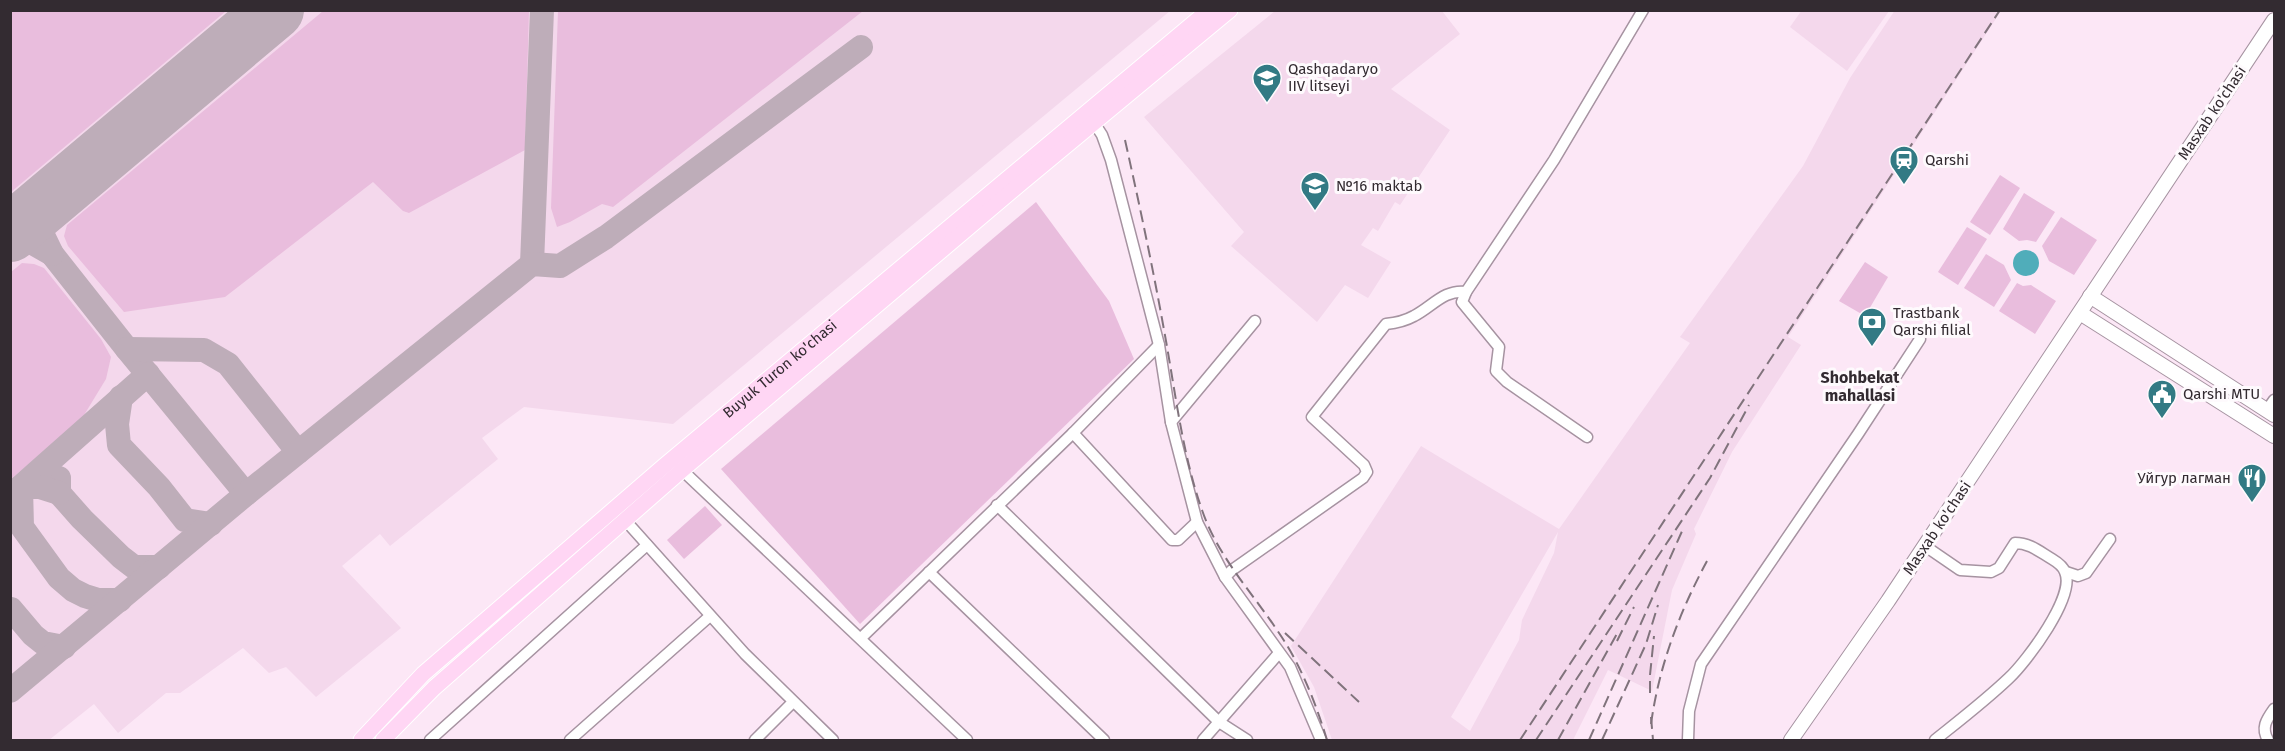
<svg xmlns="http://www.w3.org/2000/svg" width="2285" height="751" font-family="'Fira Sans',sans-serif">
<rect width="100%" height="100%" fill="#fce7f6"/>
<g fill="#f4d8ec" fill-rule="evenodd">
<path d="M1802,10H1889V11L1847,71L1790,27Z"/>
<path d="M1895,10L2001,11L1788,337L1801,345L1732,452L1694,529L1696,534L1672,590L1652,691L1608,670L1573,740H1332L1314,687L1291,646L1421,446L1559,529L1690,343L1680,337L1803,166L1850,78ZM1558,532L1554,553L1522,620L1519,640L1470,731L1451,717Z"/>
<path d="M10,11H1170L673,424L524,407L482,438L498,459L390,546L380,534L342,566L401,628L316,697L286,667L269,673L243,648L180,693H166L118,733L94,704L49,740H11Z"/>
<path d="M1275,11H1442L1460,34L1391,89L1450,130L1400,205L1395,202L1378,231L1373,228L1361,245L1391,262L1368,298L1345,285L1317,322L1231,246L1244,232L1144,117Z"/>
</g>
<g fill="#e9bddd">
<path d="M11,10H226V11L11,192Z"/>
<path d="M323,11H529L525,150L409,213L403,211L373,182L225,297L124,312L68,246L64,236L67,225Z"/>
<path d="M558,11L862,10L863,11L613,207L602,204L570,222L557,227L551,208Z"/>
<path d="M2000,175L2020,188L1990,235L1970,222Z"/>
<path d="M2024,193L2055,212L2036,242L2027,240L2019,241L2003,229Z"/>
<path d="M1036,202L1109,301L1134,359L860,624L721,469Z"/>
<path d="M2061,217L2097,240L2074,275L2049,261L2042,246Z"/>
<path d="M1967,227L1987,239L1958,285L1938,272Z"/>
<path d="M1986,254L2004,265L2011,280L1994,307L1964,288Z"/>
<path d="M1865,262L1888,277L1865,316L1839,301Z"/>
<path d="M22,263L34,264L44,268L101,339L111,357L106,379L81,420L11,479V272Z"/>
<path d="M2017,283L2023,286L2031,285L2056,301L2035,334L1999,311Z"/>
<path d="M705,506L722,525L684,559L667,540Z"/>
</g>
<circle fill="#50adba" cx="2026" cy="263" r="13"/>
<g fill="none" stroke-linecap="round" stroke-linejoin="round">
<g stroke="#beadb9" stroke-width="24">
<path d="M43,206L39,227L52,254L127,349L246,494"/>
<path d="M10,238L22,237L52,254"/>
<path d="M532,264L542,10"/>
<path d="M127,349L204,350L228,364L298,452"/>
<path d="M121,397L117,424L119,445L159,487L185,520L211,524"/>
<path d="M59,478V493L82,519L121,557L134,567H159"/>
<path d="M17,490L148,374"/>
<path d="M59,493L40,487H21L22,527L59,578L73,590L85,596L98,600H120"/>
<path d="M11,609L33,635L43,643L64,647"/>
<path d="M10,691L246,494L532,264L560,266L606,237L861,47"/>
</g>
<path stroke="#beadb9" stroke-width="58" d="M10,233L275,10"/>
<g stroke="#a693a1" stroke-width="13">
<g id="street">
<path d="M1091,118L1102,135L1111,160L1159,345L1171,422L1197,522L1225,577L1290,667L1321,740"/>
<path d="M2267,410L2274,400"/>
<path d="M1171,422L1255,321"/>
<path d="M1073,433L1172,540H1178L1197,522"/>
<path d="M1587,437L1507,382L1496,371L1499,347L1462,302L1466,292L1554,160L1643,10"/>
<path d="M682,470L967,740"/>
<path d="M997,505L1219,722L1247,740"/>
<path d="M625,520L745,654L833,740"/>
<path d="M1925,546L1960,570L1991,572L1999,568L2015,543C2030,543 2040,552 2052,559C2057,562 2063,566 2065,572C2076,596 2027,661 2009,678C1986,700 1960,720 1935,740"/>
<path d="M929,572L1104,740"/>
<path d="M2066,572L2078,576L2086,573L2110,539"/>
<path d="M1225,577L1232,570L1363,478L1367,472L1364,465L1312,417L1386,324C1396,323 1405,321 1414,316C1432,307 1444,289 1466,292"/>
<path d="M861,638L1073,433L1159,345"/>
<path d="M430,740L647,545"/>
<path d="M570,740L710,616"/>
<path d="M755,740L793,702"/>
<path d="M1203,740L1279,653"/>
<path d="M1688,740L1689,711L1701,664L1858,434L1920,339"/>
<path d="M2268,740C2261,728 2266,720 2274,709"/>
</g>
</g>
<g stroke="#a693a1" stroke-width="16">
<g id="secondary">
<path d="M2090,296L2274,415"/>
<path d="M2080,313L2274,436"/>
<path d="M1791,740L1888,601L2274,20"/>
</g>
</g>
<g stroke="#fff" stroke-width="17">
<g id="primary">
<path id="s1" d="M361,740L423,674L664,466L1209,10"/>
<path d="M383,740L434,688L682,470L1020,184L1230,10"/>
</g>
</g>
<use href="#street" stroke="#fff" stroke-width="10"/>
<use href="#secondary" stroke="#fff" stroke-width="14"/>
<use href="#primary" stroke="#ffd6f4" stroke-width="15"/>
<g stroke="#80737c" stroke-width="2" stroke-dasharray="12 6" stroke-linecap="butt">
<path d="M1125,140C1140,207 1154,273 1166,341C1176,397 1183,456 1202,510C1218,557 1252,592 1279,633C1301,665 1316,704 1327,740"/>
<path d="M1285,633L1359,702"/>
<path d="M1617,641L1634,607"/>
<path d="M1650,693V675L1654,636"/>
<path d="M1651,717L1653,740"/>
<path d="M1651,724C1659,666 1679,613 1707,561"/>
<path d="M1520,740L2000,10"/>
<path d="M1536,740L1710,478L1749,405"/>
<path d="M1558,740L1618,632"/>
<path d="M1589,740L1683,529"/>
<path d="M1602,740L1646,644L1658,605"/>
</g>
</g>
<defs>
<g id="university-pin" transform="scale(1.5)"><path d="M0 17L-7.5 6A9.5 9.5 0 1 1 7.5 6Z" fill="#327a84" stroke="#fefafd"/><path d="M0-5L7-2L0 1L-7-2ZM-4 1L0 2.5L4 1V4Q0 6-4 4Z" fill="#fff"/></g>
<g id="station-pin" transform="scale(1.5)"><path d="M0 17L-7.5 6A9.5 9.5 0 1 1 7.5 6Z" fill="#327a84" stroke="#fefafd"/><path d="M-3-6H3Q5-6 5-4V2Q5 4 3 4L4.5 6H3L1.5 4h-3L-3 6H-4.5L-3 4Q-5 4-5 2V-4Q-5-6-3-6ZM-3.5-4v3h7v-3ZM-3.5 1v1.5H-2V1ZM2 1v1.5H3.5V1Z" fill="#fff"/></g>
<g id="school-pin" transform="scale(1.5)"><path d="M0 17L-7.5 6A9.5 9.5 0 1 1 7.5 6Z" fill="#327a84" stroke="#fefafd"/><path d="M0-5L7-2L0 1L-7-2ZM-4 1L0 2.5L4 1V4Q0 6-4 4Z" fill="#fff"/></g>
<g id="bank-pin" transform="scale(1.5)"><path d="M0 17L-7.5 6A9.5 9.5 0 1 1 7.5 6Z" fill="#327a84" stroke="#fefafd"/><path d="M-6-4H6V4H-6ZM0-2.3a2.3 2.3 0 1 0 0 4.6a2.3 2.3 0 1 0 0-4.6Z" fill="#fff"/></g>
<g id="civic-pin" transform="scale(1.5)"><path d="M0 17L-7.5 6A9.5 9.5 0 1 1 7.5 6Z" fill="#327a84" stroke="#fefafd"/><path d="M-.6-6.5H3V-4.5H.6V-3L4-1V1h2V6H-6V1h2V-1L-.6-3ZM-1.2 2.5V6h2.4V2.5Z" fill="#fff"/></g>
<g id="restaurant-pin" transform="scale(1.5)"><path d="M0 17L-7.5 6A9.5 9.5 0 1 1 7.5 6Z" fill="#327a84" stroke="#fefafd"/><path d="M-5-6h1v4h1v-4h1v4h1v-4h1v5L-1.5 .5V6h-2V.5L-5-1ZM5-6V6H3V1.5H1.5Q1.5-4 5-6Z" fill="#fff"/></g>
</defs>
<g fill-rule="evenodd">
<use href="#university-pin" x="1267" y="78"/>
<use href="#station-pin" x="1904" y="160"/>
<use href="#school-pin" x="1315" y="186"/>
<use href="#bank-pin" x="1872" y="322"/>
<use href="#civic-pin" x="2162" y="394"/>
<use href="#restaurant-pin" x="2252" y="478"/>
</g>
<g text-anchor="middle" dominant-baseline="central" stroke-width="6" stroke-linejoin="round" paint-order="stroke">
<g font-size="15" fill="#332b31" stroke="#fefafd" text-anchor="start">
<text x="1288" y="69">Qashqadaryo<tspan x="1288" dy="17">IIV litseyi</tspan></text>
<text x="1925" y="160">Qarshi</text>
<text x="1336" y="186">№16 maktab</text>
<text x="1893" y="313">Trastbank<tspan x="1893" dy="17">Qarshi filial</tspan></text>
<text x="2183" y="394">Qarshi MTU</text>
<text x="2231" y="478" text-anchor="end">Уйгур лагман</text>
</g>
<g font-size="15" fill="#332b31" stroke="#fefafd">
<text transform="translate(2212 113) rotate(-56)">Masxab ko'chasi</text>
<text stroke="none"><textPath href="#s1" startOffset="560">Buyuk Turon ko'chasi</textPath></text>
<text transform="translate(1937 528) rotate(-56)">Masxab ko'chasi</text>
</g>
<g font-size="16" font-weight="bold" fill="#332b31" stroke="#fefafd">
<text x="1860" y="377">Shohbekat<tspan x="1860" dy="18">mahallasi</tspan></text>
</g>
</g>
<rect width="2285" height="751" fill="none" stroke="#332b31" stroke-width="24"/>
</svg>
